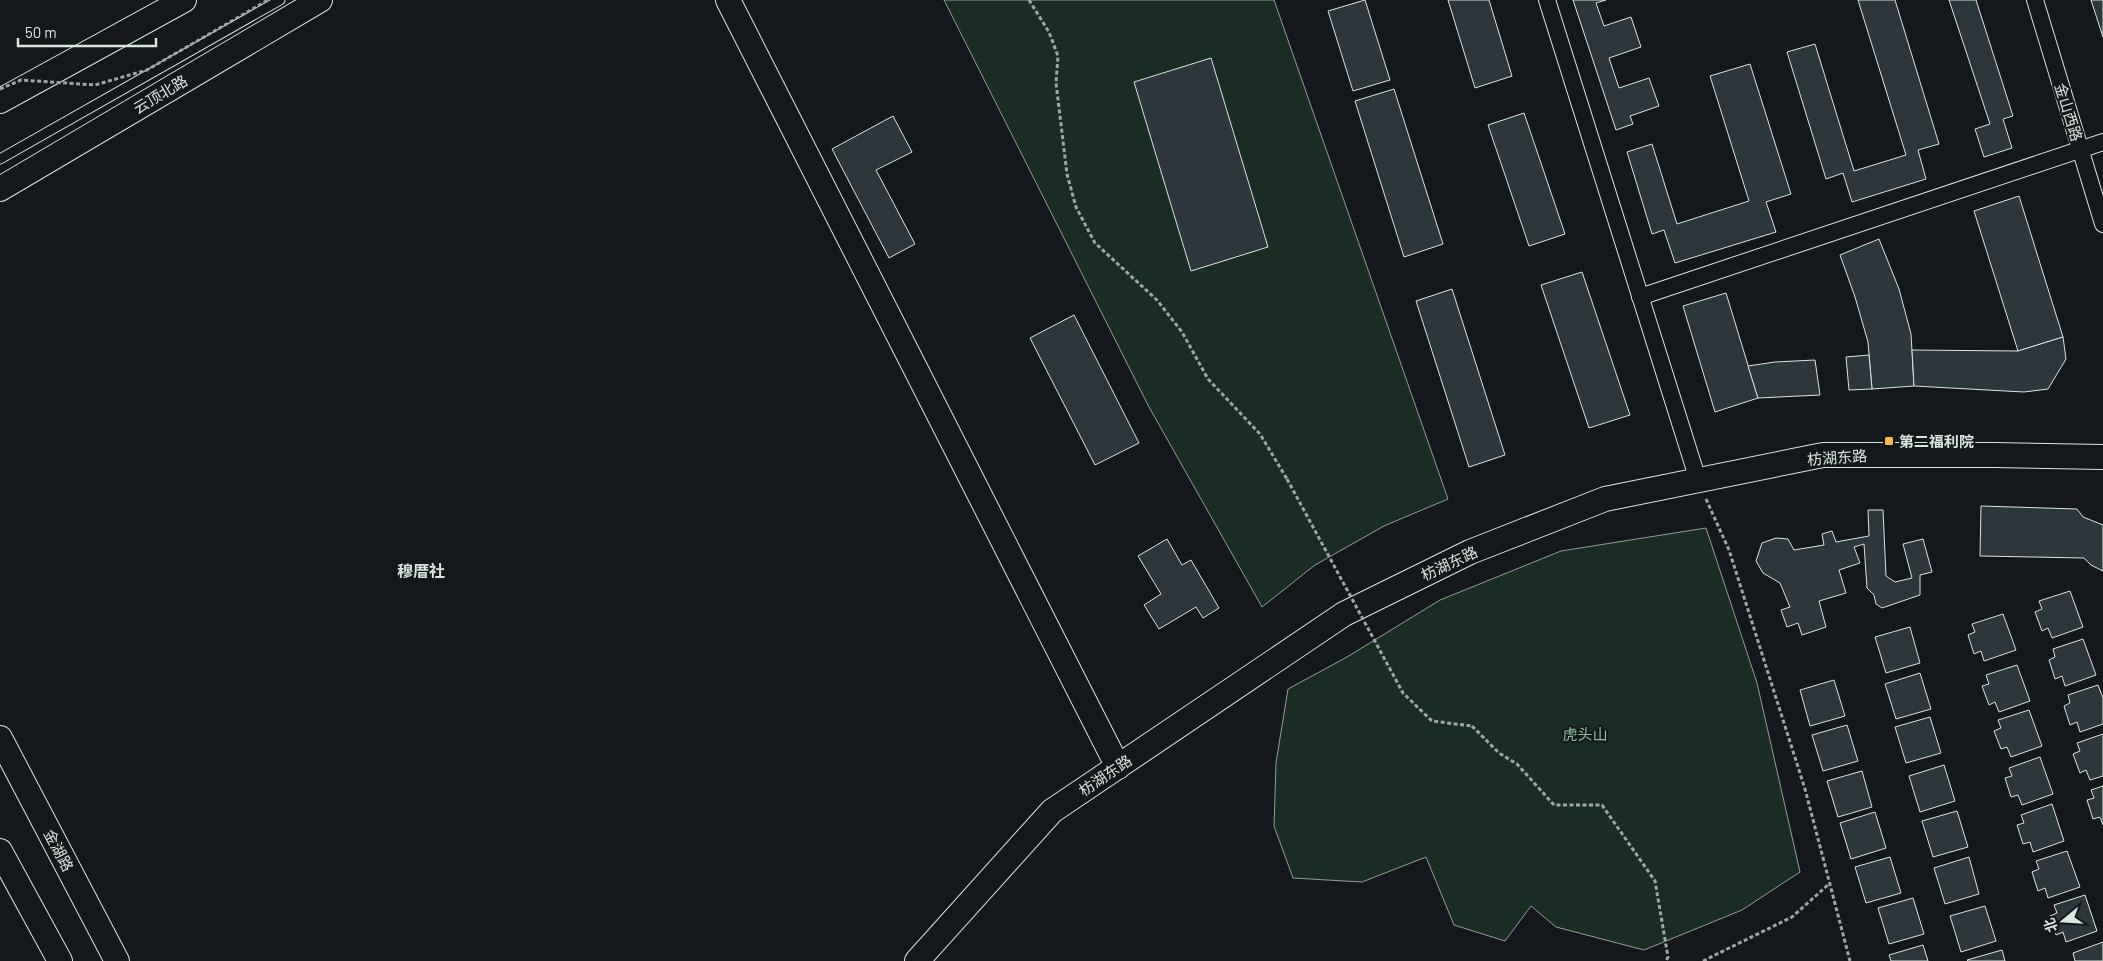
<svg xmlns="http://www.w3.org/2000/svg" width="2103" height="961" font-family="Barlow,'Noto Sans SC',sans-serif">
<rect width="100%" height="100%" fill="#14181c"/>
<g fill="#1a2d24" stroke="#939e99">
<path d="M944,0H1274L1448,499L1384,526L1315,565L1262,607L1149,407Z"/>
<path d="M1706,528L1757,683L1800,872L1742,910L1644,950L1556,927L1531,906L1505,941L1454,925L1426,857L1362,882L1293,878L1274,826L1276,763L1288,689L1347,657L1440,600L1561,551Z"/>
</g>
<g fill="#2c363c" stroke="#d8e6dc">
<path d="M1365,0L1390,80L1353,91L1328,11Z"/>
<path d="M1448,0H1489L1512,76L1475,88Z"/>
<path d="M1573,0H1606L1596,3L1604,26L1631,17L1641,47L1609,58L1619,88L1649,78L1659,106L1630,116L1633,124L1616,130Z"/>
<path d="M1858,0H1895L1939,144L1918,150L1926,179L1852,202L1843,173L1826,179L1787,52L1815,44L1854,171L1906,155Z"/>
<path d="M1949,0H1976L2013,116L2003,119L2012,148L1984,157L1975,129L1990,124Z"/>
<path d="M2091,0H2103V37Z"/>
<path d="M1211,58L1268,247L1191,271L1134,82Z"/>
<path d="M1750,64L1791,194L1766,202L1776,232L1675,263L1664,230L1652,234L1627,152L1652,144L1677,224L1749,201L1710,76Z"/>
<path d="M1394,89L1443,244L1404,257L1355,101Z"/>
<path d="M1524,113L1565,234L1529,246L1488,125Z"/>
<path d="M893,116L912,152L876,170L915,244L889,258L832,149Z"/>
<path d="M2019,196L2063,337L2018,351L1974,211Z"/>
<path d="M1879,239L1899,289L1911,334L1914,386L1872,389L1868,342L1855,297L1840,255Z"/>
<path d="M1582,272L1630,415L1589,428L1541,285Z"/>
<path d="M1452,289L1505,455L1469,467L1416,301Z"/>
<path d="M1726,293L1758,398L1715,412L1683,306Z"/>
<path d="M1074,315L1139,443L1095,465L1030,338Z"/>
<path d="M2063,337L2066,359L2048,389L2024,392L1914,386L1912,350L2018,351Z"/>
<path d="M1869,355L1872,389L1849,390L1846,357Z"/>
<path d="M1815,360L1820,395L1758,398L1748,366L1775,362Z"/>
<path d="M1981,506L2077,509L2083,517L2103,525V571L2091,565L2084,558L1980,556Z"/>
<path d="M1868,510H1883L1886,576L1895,582L1912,578L1903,544L1923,539L1932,572L1920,575V595L1882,608L1876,604L1874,595L1867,588L1864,544L1854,547L1860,563L1839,570L1846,593L1819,601L1826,627L1802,635L1798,623L1787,627L1781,610L1790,607L1780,583L1763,573L1756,561L1762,543L1776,538L1788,539L1794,550L1824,545L1822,534L1832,531L1836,542L1869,536Z"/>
<path d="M1167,539L1182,565L1191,560L1219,608L1203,618L1196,607L1159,629L1144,605L1161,594L1138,556Z"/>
<path d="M2070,591L2083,627L2052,638L2048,628L2042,631L2035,612L2042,609L2039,601Z"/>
<path d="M2003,614L2016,650L1984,661L1981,651L1974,654L1968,635L1975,632L1972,624Z"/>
<path d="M1910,627L1920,663L1886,673L1875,637Z"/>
<path d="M2083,639L2096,675L2065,686L2062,676L2055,679L2049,660L2055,657L2053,649Z"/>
<path d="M2017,665L2030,701L1999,712L1995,702L1989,705L1982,686L1989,684L1986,675Z"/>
<path d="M1920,673L1931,709L1896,719L1885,684Z"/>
<path d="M1834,680L1845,716L1810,726L1800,690Z"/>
<path d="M2098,685L2103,698V724L2080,732L2077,722L2070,725L2064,706L2070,703L2068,695Z"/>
<path d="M2029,710L2042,746L2011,757L2007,747L2001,749L1994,731L2001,728L1998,720Z"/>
<path d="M1930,717L1941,753L1906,763L1895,727Z"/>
<path d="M1847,725L1858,761L1823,771L1812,735Z"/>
<path d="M2103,734V776L2090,780L2086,770L2080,773L2073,754L2080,751L2077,743Z"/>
<path d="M2040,757L2053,794L2022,805L2018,795L2011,797L2005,778L2012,776L2009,768Z"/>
<path d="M1944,765L1955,801L1920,812L1909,776Z"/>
<path d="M1862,771L1872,807L1838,817L1827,781Z"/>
<path d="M2103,786V825L2100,817L2093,819L2087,800L2094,798L2091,790Z"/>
<path d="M2052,804L2064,841L2033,852L2030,842L2023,844L2017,825L2024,823L2021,815Z"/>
<path d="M1957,811L1968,847L1933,857L1922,821Z"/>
<path d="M1875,812L1886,848L1851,859L1840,823Z"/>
<path d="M2067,851L2080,887L2048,898L2045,888L2038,891L2032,872L2039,869L2036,861Z"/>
<path d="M1890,857L1901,893L1866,903L1855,867Z"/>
<path d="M1969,857L1979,894L1945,904L1934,868Z"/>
<path d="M2085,895L2097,931L2066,942L2063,932L2056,935L2050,916L2057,913L2054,905Z"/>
<path d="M1913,898L1924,934L1889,944L1878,908Z"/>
<path d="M1985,906L1996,941L1961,952L1950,916Z"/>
<path d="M2103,942V961H2075L2073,953Z"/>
<path d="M1923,945L1928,961H1891L1889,955Z"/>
<path d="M2002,950L2005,961H1968L1967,960Z"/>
</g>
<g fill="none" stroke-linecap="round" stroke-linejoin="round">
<g stroke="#d8e6dc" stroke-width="11">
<path id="lane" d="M0,159L280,0"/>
</g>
<g stroke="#d8e6dc" stroke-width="18">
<g id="street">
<path d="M1547,0L1698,480"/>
<path d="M2035,0L2103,224"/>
<path d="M1640,297L2103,142"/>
</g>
</g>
<g stroke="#d8e6dc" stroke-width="26">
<g id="secondary">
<path d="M728,0L1118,767"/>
<path d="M0,101L184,0"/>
<path d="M0,189L320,0"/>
<path d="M0,738L117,961"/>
<path d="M0,851L60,961"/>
<path d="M917,961L1052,811L1344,614L1470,552L1605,499L1823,455H1995L2103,457"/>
</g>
</g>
<g stroke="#9da8a2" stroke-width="3" stroke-dasharray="4 2.5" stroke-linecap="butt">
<path d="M1029,0L1049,32L1058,56L1056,83L1067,174L1076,207L1095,243L1157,300L1182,332L1208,379L1260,434L1287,479"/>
<path d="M1706,499L1729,550L1805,789L1850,961"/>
<path d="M1472,726L1499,753L1517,764L1554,805H1602L1655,881L1668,957L1666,961"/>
<path d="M1703,961L1792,917L1829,884"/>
</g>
<use href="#lane" stroke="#14181c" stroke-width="9"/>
<use href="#street" stroke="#14181c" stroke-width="16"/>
<use href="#secondary" stroke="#14181c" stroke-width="24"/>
<g stroke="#9da8a2" stroke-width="3" stroke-dasharray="4 2.5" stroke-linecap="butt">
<path d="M0,89L21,80L95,85L147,70L268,0"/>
<path d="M1287,479L1403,693L1432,721L1472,726"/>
</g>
</g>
<rect fill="#ffb74d" stroke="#14181c" stroke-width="2" x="1884" y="436" width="10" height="10" rx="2.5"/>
<g text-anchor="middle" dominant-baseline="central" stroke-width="4" stroke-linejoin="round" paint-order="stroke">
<g font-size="15" fill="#d8e6dc" stroke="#14181c">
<text transform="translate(160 94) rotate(-31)">云顶北路</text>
<text transform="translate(2069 112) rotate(73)">金山西路</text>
<text transform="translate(1837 457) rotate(-4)">枋湖东路</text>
<text transform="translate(1449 563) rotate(-25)">枋湖东路</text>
<text transform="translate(1105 775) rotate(-34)">枋湖东路</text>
<text transform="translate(59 850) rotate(62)">金湖路</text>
</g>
<g font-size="15" font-weight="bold" fill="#d8e6dc" stroke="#14181c" text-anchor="start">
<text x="1899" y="441">第二福利院</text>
</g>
<g font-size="15" fill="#8ac095" stroke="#14181c">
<text x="1585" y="734">虎头山</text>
</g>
<g font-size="16" font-weight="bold" fill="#d8e6dc" stroke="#14181c">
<text x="421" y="570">穆厝社</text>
</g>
</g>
<g transform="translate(2063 921) rotate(252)" stroke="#14181c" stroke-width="4" paint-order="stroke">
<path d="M0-4L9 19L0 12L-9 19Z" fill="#d8e6dc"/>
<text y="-8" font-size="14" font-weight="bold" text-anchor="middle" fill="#d8e6dc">北</text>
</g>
<path d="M18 38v8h138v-8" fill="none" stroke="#d8e6dc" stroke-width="2.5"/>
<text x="25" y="38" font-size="15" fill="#d8e6dc" stroke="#14181c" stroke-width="4" paint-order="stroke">50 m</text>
</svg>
